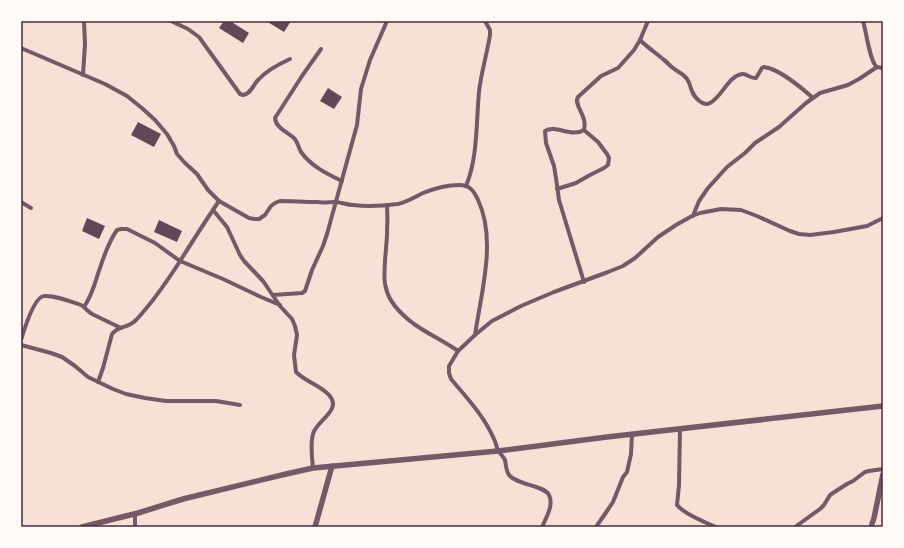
<svg xmlns="http://www.w3.org/2000/svg" width="904" height="548" font-family="Ubuntu,sans-serif">
<rect width="100%" height="100%" fill="#f7e1d7"/>
<g fill="#644757">
<path d="M224,21H230L249,33L243,43L219,28Z"/>
<path d="M266,21H291L284,32Z"/>
<path d="M328,88L342,97L334,109L320,101Z"/>
<path d="M138,122L161,134L154,147L131,135Z"/>
<path d="M87,218L105,226L99,239L82,231Z"/>
<path d="M159,220L182,231L177,242L154,232Z"/>
</g>
<g fill="none" stroke-linecap="round" stroke-linejoin="round">
<g stroke="#755966" stroke-width="4">
<path d="M171,21L188,29L199,37L240,94L243,95C251,94 253,85 258,80C266,71 279,64 290,59"/>
<path d="M863,21C866,30 870,63 877,67C878,67 882,68 883,68"/>
<path d="M640,40C647,47 656,53 664,60C667,62 670,66 673,68C678,72 684,74 687,79C690,83 690,87 692,91C694,97 703,107 710,103C722,97 728,76 742,74C747,73 750,79 756,78L762,68L764,67C779,69 802,88 813,98"/>
<path d="M21,48L105,84L127,96L143,109L155,120L167,134L174,146L177,154L185,163L197,174L208,190L219,201L249,218L254,219H259L265,215L271,206L275,203L280,201C292,201 304,202 317,202C323,203 329,202 335,202C341,202 347,205 353,205C368,207 383,206 398,204C407,202 415,197 423,193C433,189 448,185 459,185C470,185 474,191 478,200C497,240 481,293 475,335"/>
<path d="M321,49L302,76L275,118C276,128 287,132 294,138C298,142 298,147 301,152C311,166 327,174 342,181"/>
<path d="M83,75L85,44L84,21"/>
<path d="M584,130C571,138 556,124 545,131L546,143L554,166L556,178L559,200L584,282"/>
<path d="M584,130C588,116 573,105 578,97L601,76L618,68L634,50L640,40L648,21"/>
<path d="M466,186C478,157 476,123 479,92C481,73 487,54 490,35V30L485,21"/>
<path d="M557,189L576,183L590,175L604,168L608,165L609,158L607,154L598,142L584,130"/>
<path d="M21,202L31,208"/>
<path d="M387,205C388,223 387,242 385,260C385,269 383,279 386,288C389,303 402,315 414,324C428,334 444,341 458,351"/>
<path d="M213,210L227,227L240,255L244,261L263,281L280,306L292,319L295,326L297,335L294,355L296,372C306,382 320,385 329,395C343,410 316,421 313,434C310,445 312,457 313,468"/>
<path d="M693,216L699,201L708,188L727,167L745,153L755,143L779,127L806,103L820,93L848,85L859,79L877,67"/>
<path d="M273,295L302,293L305,291L312,270L323,246L327,234L357,125L361,89L370,60L387,21"/>
<path d="M84,307C94,292 95,281 101,265C105,253 110,240 117,230L121,229H127L155,243L180,261L223,279L261,297L280,305"/>
<path d="M21,340C24,330 34,297 44,296C52,295 73,302 81,305C85,307 87,311 92,314L121,328"/>
<path d="M21,345L51,353L62,357L75,366L88,377L113,389L126,394L145,398L166,401H216L240,405"/>
<path d="M98,382L103,368L112,334C119,325 127,329 136,320C153,302 168,280 182,258C194,239 206,220 219,201"/>
<path d="M680,429L679,485L677,505C684,514 704,522 716,527"/>
<path d="M135,514V527"/>
<path d="M542,527C546,518 554,505 549,495C544,485 517,485 509,475C506,471 506,465 505,460C503,456 500,454 498,450C496,447 496,442 494,439C484,416 467,398 451,379L449,373V366L458,351L475,335L492,321L521,306L554,292L608,272L623,266L635,258L658,237L676,225L692,216L700,213L721,209L741,210L757,216L790,231L799,234L810,235L834,232L867,226L883,218"/>
<path d="M596,527L607,511L613,502L623,477L627,472L631,454L632,434"/>
<path d="M795,527L820,509L824,505L830,495L836,491L847,484L853,481L865,472L869,471L883,469"/>
</g>
<g stroke="#755966" stroke-width="5.5">
<path d="M82,527L138,513L183,499L286,474L313,468L498,451L607,437L883,406"/>
<path d="M315,527L332,466"/>
<path d="M871,527L874,518L883,474"/>
</g>
</g>
<rect width="904" height="548" fill="none" stroke="#fffaf5" stroke-width="44"/>
<rect x="22" y="22" width="860" height="504" fill="none" stroke="#4a2c40" stroke-width="1.5"/>
</svg>
